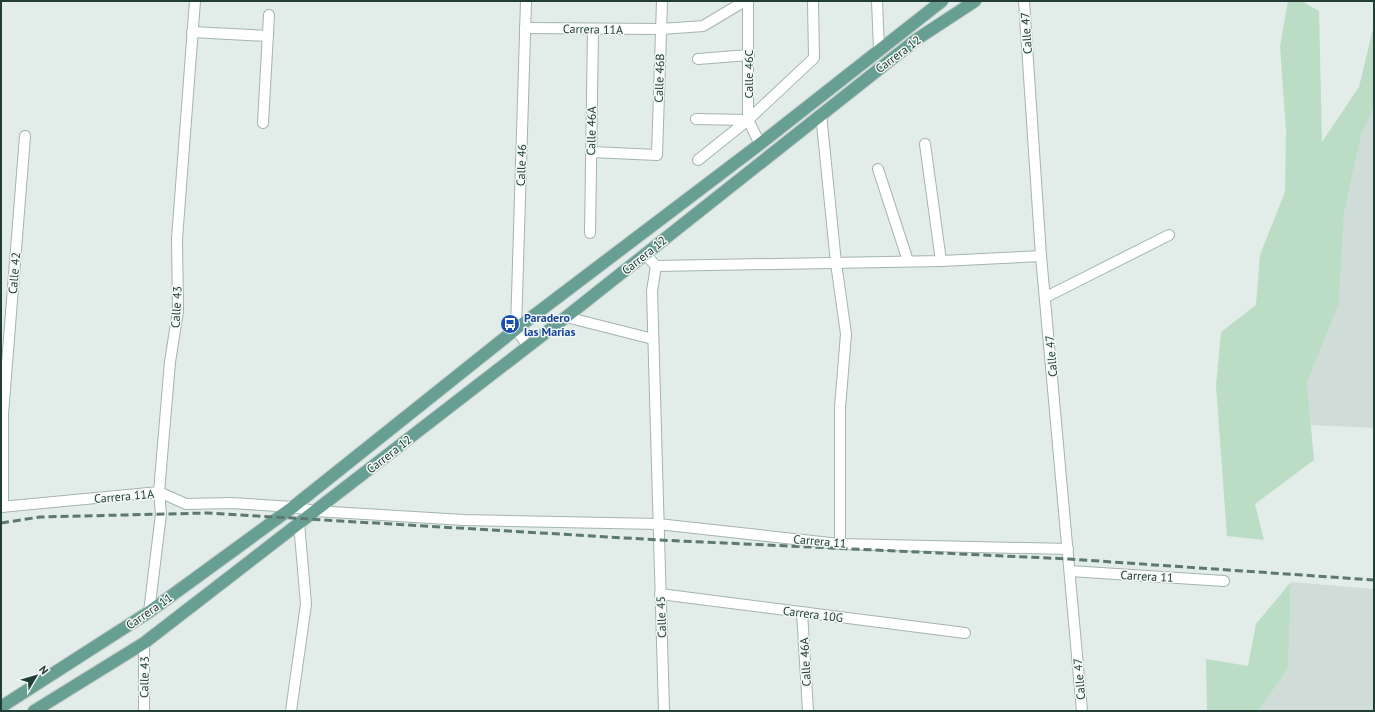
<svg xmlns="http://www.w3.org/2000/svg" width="1375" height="712" font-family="'PT Sans',sans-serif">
<rect width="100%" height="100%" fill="#e2ece8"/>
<g fill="#d0dcd7">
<path d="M1374,106V428L1311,425L1307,383L1339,304L1344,214L1361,136Z"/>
<path d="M1291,582L1374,589V711H1258L1288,669Z"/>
</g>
<g fill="#bbdcc5">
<path d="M1288,1H1301L1319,11L1322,142L1359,87L1374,25V106L1361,136L1344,214L1339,304L1307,383L1314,460L1255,504L1264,540L1227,536L1216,386L1221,332L1256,305L1260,255L1285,192L1286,131L1280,46Z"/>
<path d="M1291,582L1288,669L1258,711H1207L1206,659L1248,666L1256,624Z"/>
</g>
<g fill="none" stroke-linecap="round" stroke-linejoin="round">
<g stroke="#a5b4af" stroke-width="12">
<g id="minor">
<path d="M526,1L516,329L528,346"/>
<path d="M748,1V120L760,144"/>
<path d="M877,1L879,49"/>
<path d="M1024,1L1041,256L1082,711"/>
<path d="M525,28L661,29L703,26L745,1"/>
<path d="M192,32L268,36"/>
<path d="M698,59L749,55"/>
<path d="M821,114L836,263L846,334L840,408V544"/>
<path d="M696,119L748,120"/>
<path d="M263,123L269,15"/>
<path d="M925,144L941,261"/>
<path d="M591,152L657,155L662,1"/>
<path d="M698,160L748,120L814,58L813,1"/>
<path d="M878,169L908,261"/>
<path d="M590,233L593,29"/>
<path d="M645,254L656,266L941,261L1041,256"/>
<path d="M656,266L652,291L664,711"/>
<path d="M1046,297L1169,235"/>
<path d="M566,317L653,339"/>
<path d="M1,507L159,492L186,504L231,503L293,507L315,511L464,520L658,524L840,544L1068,549"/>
<path d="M3,507V414L25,136"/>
<path d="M1070,571L1224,581"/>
<path d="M660,594L965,633"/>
<path d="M149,612L161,514L159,492L170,362L178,311L177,239L195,1"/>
<path d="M802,612L808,711"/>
<path d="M144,711V643"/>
<path d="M291,711L306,604L299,523"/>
</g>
</g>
<g stroke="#c1c8c7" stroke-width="14">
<g id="primary">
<path d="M1,707L149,612L293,507L516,329L760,144L942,1"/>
<path d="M34,711L144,643L566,317L917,39L975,1"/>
</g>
</g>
<use href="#minor" stroke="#fff" stroke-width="10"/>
<use href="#primary" stroke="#67a093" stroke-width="12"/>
<path stroke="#5d7871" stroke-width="3" stroke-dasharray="8 4" stroke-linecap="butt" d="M1,523L40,517L207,513L659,540L1069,559L1374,580"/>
</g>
<defs>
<g id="bus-disc" transform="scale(1)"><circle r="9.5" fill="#1a4fb4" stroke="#f2f8f5"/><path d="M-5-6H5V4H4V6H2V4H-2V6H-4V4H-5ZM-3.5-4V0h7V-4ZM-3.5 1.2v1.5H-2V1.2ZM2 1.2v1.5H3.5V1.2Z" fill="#fff"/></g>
</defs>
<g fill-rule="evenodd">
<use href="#bus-disc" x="510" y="324"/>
</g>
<g text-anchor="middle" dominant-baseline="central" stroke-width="3" stroke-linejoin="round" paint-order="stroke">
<g font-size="12" fill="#223c36" stroke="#f2f8f5">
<text transform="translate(593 29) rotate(1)">Carrera 11A</text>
<text transform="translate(1026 33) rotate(-94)">Calle 47</text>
<text transform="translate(898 54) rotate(-37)">Carrera 12</text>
<text transform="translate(748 74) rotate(-90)">Calle 46C</text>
<text transform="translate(659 78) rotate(-88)">Calle 46B</text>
<text transform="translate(591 131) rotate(-89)">Calle 46A</text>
<text transform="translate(521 165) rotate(-88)">Calle 46</text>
<text transform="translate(644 255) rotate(-39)">Carrera 12</text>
<text transform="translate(14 273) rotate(-85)">Calle 42</text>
<text transform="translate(176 307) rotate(-87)">Calle 43</text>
<text transform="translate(1051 356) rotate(-95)">Calle 47</text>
<text transform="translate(389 454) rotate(-38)">Carrera 12</text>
<text transform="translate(124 496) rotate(-5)">Carrera 11A</text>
<text transform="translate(820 541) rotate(5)">Carrera 11</text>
<text transform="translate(1147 576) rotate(3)">Carrera 11</text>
<text transform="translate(149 611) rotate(-35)">Carrera 11</text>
<text transform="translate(813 614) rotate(7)">Carrera 10G</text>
<text transform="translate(661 617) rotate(-92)">Calle 45</text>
<text transform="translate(805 662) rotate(-93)">Calle 46A</text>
<text transform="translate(144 677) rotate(-89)">Calle 43</text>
<text transform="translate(1079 679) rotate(-95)">Calle 47</text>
</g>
<g font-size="12" font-weight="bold" fill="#164399" stroke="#f2f8f5" text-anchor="start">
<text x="524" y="317">Paradero<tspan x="524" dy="14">las Marias</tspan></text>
</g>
</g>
<rect width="1375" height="712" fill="none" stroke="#223c36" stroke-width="4"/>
<g transform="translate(36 676) rotate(52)" stroke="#f2f8f5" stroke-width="3" paint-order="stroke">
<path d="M0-3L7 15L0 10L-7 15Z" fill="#223c36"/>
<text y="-6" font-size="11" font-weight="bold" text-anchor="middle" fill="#223c36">N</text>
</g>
</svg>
